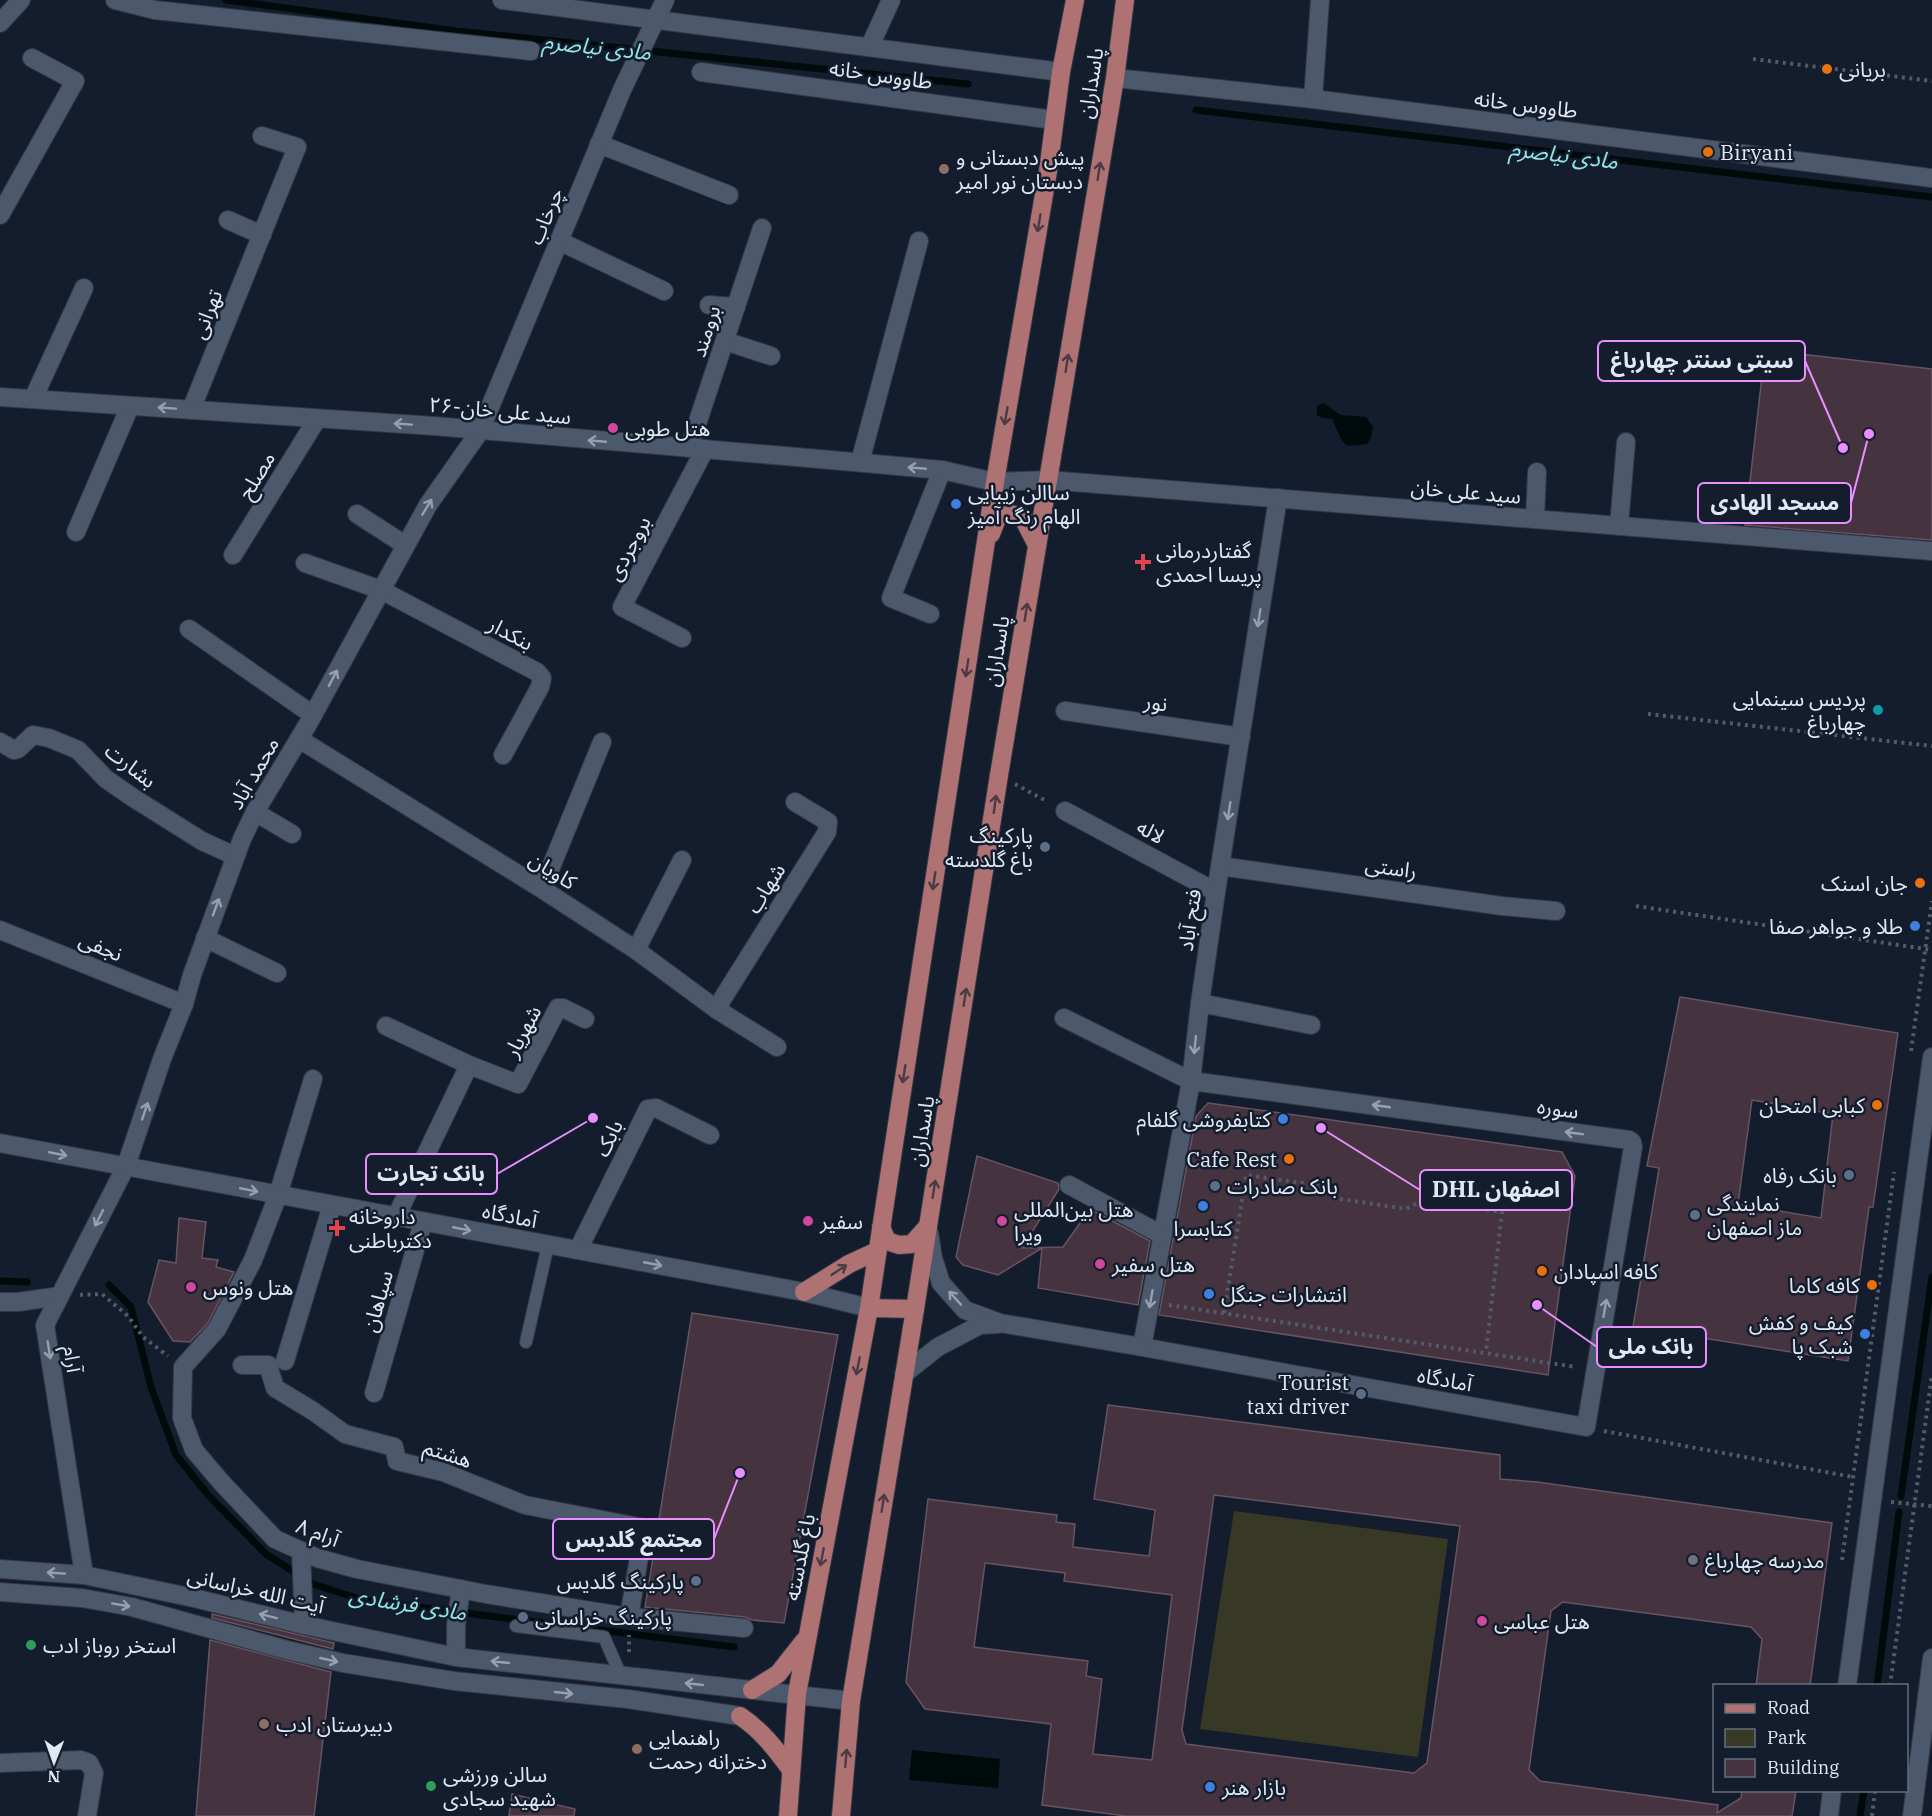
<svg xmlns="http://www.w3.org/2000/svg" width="1932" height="1816" font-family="'IBM Plex Serif','Noto Sans Arabic',serif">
<rect width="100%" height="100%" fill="#131d2d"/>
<path fill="#373924" d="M1234,1511L1448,1539L1418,1757L1200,1729Z"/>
<g fill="#000a0a">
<path d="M1323,403L1341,415L1366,417L1373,427L1371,438L1367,444L1347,446L1341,439L1332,419L1323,418L1317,415V406Z"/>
<path d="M912,1750L1000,1759L998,1788L909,1780Z"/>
</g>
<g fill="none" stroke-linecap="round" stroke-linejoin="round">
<g stroke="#000a0a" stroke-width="7">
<path d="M226,0L456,31L968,84"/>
<path d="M1196,110L1932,197"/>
<path d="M0,1281L27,1282"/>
<path d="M109,1285L131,1307L151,1387L176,1455L209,1496L266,1554L313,1584L363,1600L734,1647"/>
<path d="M1901,1496L1932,1277"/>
<path d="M1877,1686L1899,1512"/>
<path d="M1860,1816L1864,1790"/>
</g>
</g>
<g fill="#453340" stroke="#685362" stroke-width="1.5" fill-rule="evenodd">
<path d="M1765,350L1932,369V540L1745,525Z"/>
<path d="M1680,997L1898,1033L1873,1207H1869L1848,1361L1633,1327L1659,1168L1647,1166ZM1752,1100L1833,1114L1821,1218L1738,1204Z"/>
<path d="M1208,1103L1562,1152L1575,1176L1548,1375L1159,1315L1196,1116Z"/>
<path d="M977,1156L1058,1183L1059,1189L1022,1248L1063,1247L1090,1209L1150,1241L1138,1305L1038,1288L1042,1248L998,1275L963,1265L956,1257Z"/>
<path d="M179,1218L206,1222L202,1258L218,1260L216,1267L234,1272L208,1323L190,1342L173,1341L148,1302L159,1260L176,1263Z"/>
<path d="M692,1313L838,1335L784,1623L752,1620L745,1617L645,1607Z"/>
<path d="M1108,1405L1500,1455V1479L1537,1482L1832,1523L1810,1686H1756L1762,1639L1751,1627L1563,1602L1551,1611L1529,1770L1540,1781L1718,1805L1717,1813L1741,1798L1742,1791H1796L1792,1816H1126L1042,1805L1051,1724L925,1709L906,1682L928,1499L1057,1515L1056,1522L1075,1524L1073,1547L1149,1556L1155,1510L1094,1499ZM1214,1495L1460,1526L1427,1763L1414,1773L1186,1744L1182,1730ZM985,1563L1065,1573L1064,1581L1172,1595L1152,1760L1093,1754L1102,1679L1086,1676L1088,1661L974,1647Z"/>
<path d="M212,1614L334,1643L333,1649L212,1618Z"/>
<path d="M210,1640L331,1672L314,1816H196Z"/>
<path d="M512,1794L575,1809L574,1816H509Z"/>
</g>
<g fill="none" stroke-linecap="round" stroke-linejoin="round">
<g stroke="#333846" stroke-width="14">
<g id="service">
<path d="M526,1342L548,1245"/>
<path d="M516,1626L604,1637L621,1676"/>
</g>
</g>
<g stroke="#333846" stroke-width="20">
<g id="pedestrian">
<path d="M1847,1686L1932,1057"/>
<path d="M1829,1816L1832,1790"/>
<path d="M1912,1816L1932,1658"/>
</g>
</g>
<g stroke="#333846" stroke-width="20">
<g id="minor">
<path d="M115,0L155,10L531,51"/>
<path d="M502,0L1061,72"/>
<path d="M0,23L21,0"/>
<path d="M870,46L891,0"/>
<path d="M701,72L1054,120"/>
<path d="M1115,78L1313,99L1932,178"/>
<path d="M1313,99L1320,0"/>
<path d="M599,144L729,195"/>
<path d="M0,215L75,81L32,58"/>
<path d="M228,220L262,235"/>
<path d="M559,241L664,291"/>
<path d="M709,305L736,307"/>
<path d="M725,341L771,356"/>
<path d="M33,399L84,288"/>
<path d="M191,410L297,147L262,136"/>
<path d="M689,448L762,228"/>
<path d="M860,462L919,241"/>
<path d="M357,514L405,545"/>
<path d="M1535,519L1537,472"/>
<path d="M1619,526L1626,442"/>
<path d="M76,532L130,406"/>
<path d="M233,555L317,419"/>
<path d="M305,563L381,590L537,672L542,678L540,687L503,755"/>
<path d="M930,614L891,598L942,470"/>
<path d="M189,629L313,715"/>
<path d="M682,638L622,607L705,449"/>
<path d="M1065,711L1241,737"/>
<path d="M299,739L542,889L636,950L716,1009L777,1047"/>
<path d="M0,742L14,750L18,749L33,735L49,738L78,750L106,779L132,797L202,841L235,856"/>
<path d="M1065,811L1216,892"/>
<path d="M255,812L292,834"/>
<path d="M1220,866L1502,906L1556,911"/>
<path d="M542,889L602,742"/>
<path d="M0,930L184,1004"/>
<path d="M205,938L277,973"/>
<path d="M636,950L682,860"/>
<path d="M1200,1003L1311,1025"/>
<path d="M716,1009L827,832L828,822L795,802"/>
<path d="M1064,1018L1191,1081L1629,1140L1632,1142L1633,1147L1586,1427L1142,1347L1191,1081L1200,1003L1216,892L1278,498"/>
<path d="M386,1026L469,1065L518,1084L558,1008H563L585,1019"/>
<path d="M313,1079L278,1195L253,1260L217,1329L183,1367L182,1418L194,1450L222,1483L275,1539L317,1558L357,1569L486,1594L629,1617L744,1628"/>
<path d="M1069,1185L1162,1235"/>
<path d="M396,1217L469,1065"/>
<path d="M578,1250L648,1109L656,1108L710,1135"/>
<path d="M0,1302H18L60,1296"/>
<path d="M285,1361L332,1205"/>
<path d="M242,1365H268L275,1388L313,1411L345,1434L394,1447L397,1461L443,1472L525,1505L644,1528L629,1617"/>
<path d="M374,1393L423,1222"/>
<path d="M301,1551L304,1625"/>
<path d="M84,1575L45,1325L126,1166L162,1059L184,1004L192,975L242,839L255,812L308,724L428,505L480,431L622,90L665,0"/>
<path d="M456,1657V1625L461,1589"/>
<path d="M0,1763L81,1760L89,1763L94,1773L87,1816"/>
</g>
</g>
<g stroke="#333846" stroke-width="20">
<g id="tertiary">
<path d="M1048,480L1932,551"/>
<path d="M929,1233L933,1258L941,1283L965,1310L1000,1323L1142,1347"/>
<path d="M904,1374L938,1347L980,1325L998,1324"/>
</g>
</g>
<g stroke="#333846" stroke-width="20">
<g id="secondary">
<path d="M0,397L434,426L831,460L942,470L995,482L1048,480"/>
<path d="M0,1143L804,1292L869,1308"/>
<path d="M0,1569L84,1575L194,1598L304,1625L456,1657L851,1701"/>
<path d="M0,1592L82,1598L132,1607L287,1650L343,1663L454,1681L628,1699L740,1716"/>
</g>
</g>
<g stroke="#333846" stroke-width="20">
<g id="primary">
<path d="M991,534L998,516L1011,514L1023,518L1037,545"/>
<path d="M881,1227L887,1241L899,1245L912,1244L928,1226"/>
<path d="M804,1292L849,1264L877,1251"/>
<path d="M869,1308L915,1309"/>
<path d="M752,1690L778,1674L804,1641"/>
<path d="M740,1716C761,1730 776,1749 791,1770"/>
<path d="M788,1816L797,1694L869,1308L995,482L1048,171L1061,72L1075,0"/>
<path d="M841,1816L851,1701L915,1309L999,775L1115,78L1125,0"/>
</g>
</g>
<g stroke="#525b69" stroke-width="4" stroke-dasharray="3 4.5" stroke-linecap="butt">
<path d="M1753,59L1932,81"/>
<path d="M1648,714L1932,746"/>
<path d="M1015,784L1048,802"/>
<path d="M1636,906L1932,950"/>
<path d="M1911,1051L1932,901"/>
<path d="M80,1295L102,1294L128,1316L143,1337L168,1356"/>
<path d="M1169,1305L1576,1367"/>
<path d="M1224,1313L1246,1175L1323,1186L1334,1198L1406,1209L1424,1200L1502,1212L1486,1352"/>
<path d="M1604,1431L1853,1477"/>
<path d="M1891,1502L1932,1506"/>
<path d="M1842,1560L1894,1172"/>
<path d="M629,1652V1635"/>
<path d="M1890,1686L1932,1374"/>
<path d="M1872,1816L1875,1790"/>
</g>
<use href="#service" stroke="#4c586b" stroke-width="12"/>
<use href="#pedestrian" stroke="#4c586b" stroke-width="18"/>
<use href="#minor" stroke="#4c586b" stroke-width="18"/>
<use href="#tertiary" stroke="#4c586b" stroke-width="18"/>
<use href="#secondary" stroke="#4c586b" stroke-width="18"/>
<use href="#primary" stroke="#af7273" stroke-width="18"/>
</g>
<defs><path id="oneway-shaft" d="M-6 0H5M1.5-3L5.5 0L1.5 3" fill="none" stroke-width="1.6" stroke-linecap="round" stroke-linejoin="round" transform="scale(1.5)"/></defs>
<g stroke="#4a3b46">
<use href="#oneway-shaft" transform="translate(1099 171) rotate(-81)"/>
<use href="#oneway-shaft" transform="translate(1039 223) rotate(100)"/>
<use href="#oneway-shaft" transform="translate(1067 363) rotate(-81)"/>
<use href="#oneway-shaft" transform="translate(1006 416) rotate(100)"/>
<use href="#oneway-shaft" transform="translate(1026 612) rotate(-81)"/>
<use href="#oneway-shaft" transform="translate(967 668) rotate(99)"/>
<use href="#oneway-shaft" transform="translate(995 804) rotate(-82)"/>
<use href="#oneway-shaft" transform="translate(934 881) rotate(99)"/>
<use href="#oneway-shaft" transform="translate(965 997) rotate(-81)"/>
<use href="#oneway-shaft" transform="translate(904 1074) rotate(99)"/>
<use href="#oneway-shaft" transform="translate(934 1189) rotate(-81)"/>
<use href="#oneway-shaft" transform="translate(839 1270) rotate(-33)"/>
<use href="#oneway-shaft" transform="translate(858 1366) rotate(101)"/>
<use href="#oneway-shaft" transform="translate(883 1503) rotate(-81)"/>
<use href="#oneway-shaft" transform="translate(822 1557) rotate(101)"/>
<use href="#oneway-shaft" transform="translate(846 1758) rotate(-85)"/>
</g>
<g stroke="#96a0af">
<use href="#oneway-shaft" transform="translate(167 408) rotate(-176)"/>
<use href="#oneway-shaft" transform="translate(403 424) rotate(-176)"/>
<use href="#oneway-shaft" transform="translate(597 441) rotate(-175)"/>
<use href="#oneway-shaft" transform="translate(917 468) rotate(-175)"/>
<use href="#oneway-shaft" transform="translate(427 507) rotate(-59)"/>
<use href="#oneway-shaft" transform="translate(1259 618) rotate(99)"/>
<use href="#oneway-shaft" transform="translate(333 678) rotate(-62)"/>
<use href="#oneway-shaft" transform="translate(1229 811) rotate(99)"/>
<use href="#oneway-shaft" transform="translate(216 907) rotate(-70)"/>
<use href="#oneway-shaft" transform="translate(1195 1045) rotate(96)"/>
<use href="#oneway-shaft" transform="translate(1381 1106) rotate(-172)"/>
<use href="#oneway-shaft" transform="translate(145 1111) rotate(-71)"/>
<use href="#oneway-shaft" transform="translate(1574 1133) rotate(-172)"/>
<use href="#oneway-shaft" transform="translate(58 1154) rotate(11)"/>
<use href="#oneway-shaft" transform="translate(249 1190) rotate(11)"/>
<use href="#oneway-shaft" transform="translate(99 1218) rotate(117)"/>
<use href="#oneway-shaft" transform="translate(462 1229) rotate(11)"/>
<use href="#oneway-shaft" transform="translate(653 1264) rotate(11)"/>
<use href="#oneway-shaft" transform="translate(955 1298) rotate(-132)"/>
<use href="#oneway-shaft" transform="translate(1151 1299) rotate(100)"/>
<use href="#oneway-shaft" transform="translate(1605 1308) rotate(-80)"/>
<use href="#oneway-shaft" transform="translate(49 1350) rotate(81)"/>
<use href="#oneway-shaft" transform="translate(56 1573) rotate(-176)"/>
<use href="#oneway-shaft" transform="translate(121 1605) rotate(10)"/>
<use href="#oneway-shaft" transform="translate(268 1616) rotate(-166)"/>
<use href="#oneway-shaft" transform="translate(329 1660) rotate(13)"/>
<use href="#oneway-shaft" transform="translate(500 1662) rotate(-174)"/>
<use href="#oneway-shaft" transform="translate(694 1684) rotate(-174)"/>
<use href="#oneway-shaft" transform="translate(564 1693) rotate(6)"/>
</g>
<g fill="#e8710a" stroke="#131d2d" stroke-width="2">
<circle cx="1827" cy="69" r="6"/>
<circle cx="1708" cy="152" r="6"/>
<circle cx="1920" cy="883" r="6"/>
<circle cx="1877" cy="1105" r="6"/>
<circle cx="1289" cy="1159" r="6"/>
<circle cx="1542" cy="1271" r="6"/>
<circle cx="1872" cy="1285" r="6"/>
</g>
<g fill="#8d6e63" stroke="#131d2d" stroke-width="2">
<circle cx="944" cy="169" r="6"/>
<circle cx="264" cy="1724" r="6"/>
<circle cx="637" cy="1749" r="6"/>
</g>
<g fill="#d1479c" stroke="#131d2d" stroke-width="2">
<circle cx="613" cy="428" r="6"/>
<circle cx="808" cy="1221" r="6"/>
<circle cx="1002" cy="1221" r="6"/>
<circle cx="1100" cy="1264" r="6"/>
<circle cx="191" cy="1287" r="6"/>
<circle cx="1482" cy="1621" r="6"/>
</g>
<g fill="#3f7fe0" stroke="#131d2d" stroke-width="2">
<circle cx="956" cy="504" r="6"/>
<circle cx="1915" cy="926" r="6"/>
<circle cx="1283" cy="1119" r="6"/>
<circle cx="1203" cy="1206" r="6"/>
<circle cx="1209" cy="1294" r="6"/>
<circle cx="1865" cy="1334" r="6"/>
<circle cx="1210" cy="1787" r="6"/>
</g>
<g fill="#e0444e" stroke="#131d2d" stroke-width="2">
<path d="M1140 553h6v6h6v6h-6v6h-6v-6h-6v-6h6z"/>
<path d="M334 1219h6v6h6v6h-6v6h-6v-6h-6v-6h6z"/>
</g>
<circle fill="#0f9aa8" stroke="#131d2d" stroke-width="2" cx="1878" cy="710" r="6"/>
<g fill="#5c6f8a" stroke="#131d2d" stroke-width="2">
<circle cx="1045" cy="847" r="6"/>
<circle cx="1849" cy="1175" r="6"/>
<circle cx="1215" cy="1186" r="6"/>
<circle cx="1695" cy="1215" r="6"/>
<circle cx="1361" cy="1394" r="6"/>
<circle cx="696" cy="1581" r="6"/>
<circle cx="523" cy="1617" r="6"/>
</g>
<circle fill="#6b7280" stroke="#131d2d" stroke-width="2" cx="1693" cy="1560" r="6"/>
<g fill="#2e9e5b" stroke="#131d2d" stroke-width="2">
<circle cx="31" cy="1645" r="6"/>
<circle cx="431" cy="1786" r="6"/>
</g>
<g text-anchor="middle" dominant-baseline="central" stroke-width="5" stroke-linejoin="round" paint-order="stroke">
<g font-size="21" fill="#e0e8f3" stroke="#131d2d" text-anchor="start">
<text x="1839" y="69">بریانی</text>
<text x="1720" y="152">Biryani</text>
<text x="956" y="157">پیش دبستانی و<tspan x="956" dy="24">دبستان نور امیر</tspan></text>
<text x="625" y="428">هتل طوبی</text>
<text x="968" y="492">ساالن زیبایی<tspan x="968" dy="24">الهام رنگ آمیز</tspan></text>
<text x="1156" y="550">گفتاردرمانی<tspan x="1156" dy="24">پریسا احمدی</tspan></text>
<text x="1866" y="698" text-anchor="end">پردیس سینمایی<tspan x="1866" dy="24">چهارباغ</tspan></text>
<text x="1033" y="835" text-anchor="end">پارکینگ<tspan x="1033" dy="24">باغ گلدسته</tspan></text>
<text x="1908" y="883" text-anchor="end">جان اسنک</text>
<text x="1903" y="926" text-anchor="end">طلا و جواهر صفا</text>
<text x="1865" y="1105" text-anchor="end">کبابی امتحان</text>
<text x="1271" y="1119" text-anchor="end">کتابفروشی گلفام</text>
<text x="1277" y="1159" text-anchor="end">Cafe Rest</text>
<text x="1837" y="1175" text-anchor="end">بانک رفاه</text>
<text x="1227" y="1186">بانک صادرات</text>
<text x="1707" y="1203">نمایندگی<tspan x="1707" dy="24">ماز اصفهان</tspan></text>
<text x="1014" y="1209">هتل بین‌المللی<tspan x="1014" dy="24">ویرا</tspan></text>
<text x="349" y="1216">داروخانه<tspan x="349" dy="24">دکترباطنی</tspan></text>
<text x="820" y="1221">سفیر</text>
<text x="1203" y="1228" text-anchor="middle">کتابسرا</text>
<text x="1112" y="1264">هتل سفیر</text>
<text x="1554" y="1271">کافه اسپادان</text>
<text x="1860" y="1285" text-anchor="end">کافه کاما</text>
<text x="203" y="1287">هتل ونوس</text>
<text x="1221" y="1294">انتشارات جنگل</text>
<text x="1853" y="1322" text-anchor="end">کیف و کفش<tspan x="1853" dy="24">شبک پا</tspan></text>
<text x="1349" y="1382" text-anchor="end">Tourist<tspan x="1349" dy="24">taxi driver</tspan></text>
<text x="1705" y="1560">مدرسه چهارباغ</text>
<text x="684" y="1581" text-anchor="end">پارکینگ گلدیس</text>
<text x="535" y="1617">پارکینگ خراسانی</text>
<text x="1494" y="1621">هتل عباسی</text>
<text x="43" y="1645">استخر روباز ادب</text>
<text x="276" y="1724">دبیرستان ادب</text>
<text x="649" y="1737">راهنمایی<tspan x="649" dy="24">دخترانه رحمت</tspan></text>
<text x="443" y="1774">سالن ورزشی<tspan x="443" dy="24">شهید سجادی</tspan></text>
<text x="1222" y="1787">بازار هنر</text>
</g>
<g font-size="21" fill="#e0e8f3" stroke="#131d2d">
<text transform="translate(881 74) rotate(8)">طاووس خانه</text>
<text transform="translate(1090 83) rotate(-81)">پاسداران</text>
<text transform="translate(1526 104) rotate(7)">طاووس خانه</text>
<text transform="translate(545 216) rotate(-67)">چرخاب</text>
<text transform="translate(206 314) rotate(-68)">تهرانی</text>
<text transform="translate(705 331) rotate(-72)">برومند</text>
<text transform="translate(500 410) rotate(5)">۲۶-سید علی خان</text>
<text transform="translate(256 475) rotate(-59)">مصلح</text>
<text transform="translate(1466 491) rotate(5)">سید علی خان</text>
<text transform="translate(628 548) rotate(-62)">بروجردی</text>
<text transform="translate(511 633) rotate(28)">بنکدار</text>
<text transform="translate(996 651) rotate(-81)">پاسداران</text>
<text transform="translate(1156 702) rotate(8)">نور</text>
<text transform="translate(131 765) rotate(38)">بشارت</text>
<text transform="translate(253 773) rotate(-60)">محمد آباد</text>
<text transform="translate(1151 831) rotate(28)">لاله</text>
<text transform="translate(1391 867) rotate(8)">راستی</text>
<text transform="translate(553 870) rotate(32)">کاویان</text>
<text transform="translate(765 888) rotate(-58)">شهاب</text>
<text transform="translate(1189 920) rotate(-82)">فتح آباد</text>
<text transform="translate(101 946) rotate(22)">نجفی</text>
<text transform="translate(522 1031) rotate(-62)">شهریار</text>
<text transform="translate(1558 1108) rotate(8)">سوره</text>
<text transform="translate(921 1131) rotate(-81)">پاسداران</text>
<text transform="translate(608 1138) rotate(-64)">بابک</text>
<text transform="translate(510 1215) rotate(11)">آمادگاه</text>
<text transform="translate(377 1301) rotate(-74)">سپاهان</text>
<text transform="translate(73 1359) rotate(81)">آرام</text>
<text transform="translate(1445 1379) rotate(10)">آمادگاه</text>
<text transform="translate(448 1453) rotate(18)">هشتم</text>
<text transform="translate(318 1532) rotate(21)">۸ آرام</text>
<text transform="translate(799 1557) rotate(-79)">باغ گلدسته</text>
<text transform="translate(256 1590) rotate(13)">آیت الله خراسانی</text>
</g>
<g font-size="22" font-style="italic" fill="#91e5e5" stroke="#131d2d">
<text transform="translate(597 46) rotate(6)">مادی نیاصرم</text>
<text transform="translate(1564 154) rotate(7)">مادی نیاصرم</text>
<text transform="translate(408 1603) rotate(9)">مادی فرشادی</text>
</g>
</g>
<path fill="none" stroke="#e98efe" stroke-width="2" d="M1843 448L1805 361M1869 434L1851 503M593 1118L497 1174M1321 1128L1420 1190M1537 1305L1597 1347M740 1473L714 1539"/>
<g fill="#e98efe" stroke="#131d2d" stroke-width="2">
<circle cx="1843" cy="448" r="6"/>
<circle cx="1869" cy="434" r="6"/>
<circle cx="593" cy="1118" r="6"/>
<circle cx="1321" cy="1128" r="6"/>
<circle cx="1537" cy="1305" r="6"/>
<circle cx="740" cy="1473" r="6"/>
</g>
<g fill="#131d2d" stroke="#e98efe" stroke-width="2">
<rect x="1598" y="341" width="207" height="40" rx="6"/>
<rect x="1698" y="483" width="153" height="40" rx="6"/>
<rect x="366" y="1154" width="131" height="40" rx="6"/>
<rect x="1420" y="1170" width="152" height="40" rx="6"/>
<rect x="1597" y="1327" width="109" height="40" rx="6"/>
<rect x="553" y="1519" width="161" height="40" rx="6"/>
</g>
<g font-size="22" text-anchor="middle" font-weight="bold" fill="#e0e8f3">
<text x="1702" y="368">سیتی سنتر چهارباغ</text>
<text x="1775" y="510">مسجد الهادی</text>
<text x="431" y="1181">بانک تجارت</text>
<text x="1496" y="1197">DHL اصفهان</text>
<text x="1651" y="1354">بانک ملی</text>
<text x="634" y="1547">مجتمع گلدیس</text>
</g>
<rect x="1713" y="1684" width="195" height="108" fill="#131d2d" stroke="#656e7c" stroke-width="1.5"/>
<rect x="1725" y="1704" width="30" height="9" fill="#af7273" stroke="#656e7c" stroke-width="1.5"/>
<text x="1767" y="1714" font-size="18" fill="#e0e8f3">Road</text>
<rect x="1725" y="1729" width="30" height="18" fill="#373924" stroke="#656e7c" stroke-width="1.5"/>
<text x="1767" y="1744" font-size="18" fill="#e0e8f3">Park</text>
<rect x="1725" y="1759" width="30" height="18" fill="#453340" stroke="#656e7c" stroke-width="1.5"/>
<text x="1767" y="1774" font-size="18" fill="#e0e8f3">Building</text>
<g transform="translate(54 1762) rotate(181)" stroke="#131d2d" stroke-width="4.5" paint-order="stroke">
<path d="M0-4.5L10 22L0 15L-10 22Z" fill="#e0e8f3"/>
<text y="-9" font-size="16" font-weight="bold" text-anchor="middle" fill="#e0e8f3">N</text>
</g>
</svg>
